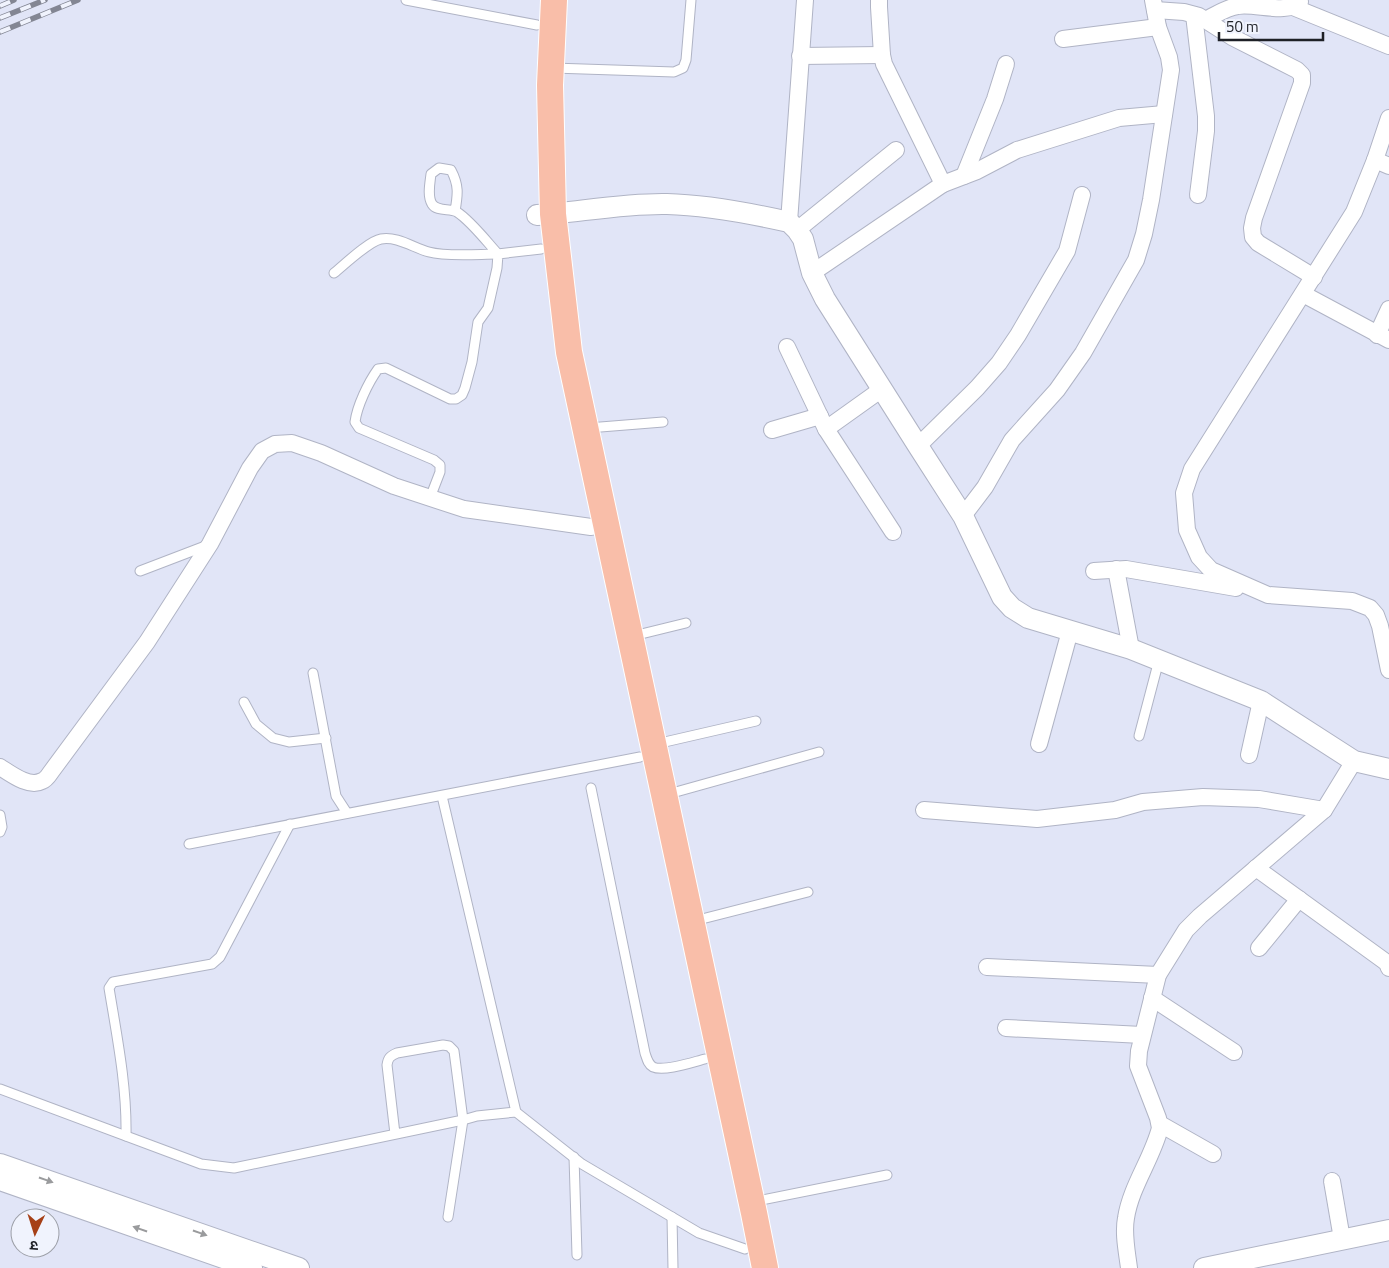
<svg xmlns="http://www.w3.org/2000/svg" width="1389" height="1268" font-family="'Titillium Web','Noto Sans Devanagari',sans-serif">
<rect width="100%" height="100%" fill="#e1e5f7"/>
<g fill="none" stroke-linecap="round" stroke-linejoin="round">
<g stroke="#b0b4c5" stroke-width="11">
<g id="service">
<path d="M406,0L537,25"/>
<path d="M553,68L674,72L683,68L686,60L691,0"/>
<path d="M334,273C344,265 369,241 381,239C397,236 414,248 429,252C447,257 479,254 498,254C487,242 471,221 457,212C450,208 437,212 432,204C427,196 430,183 431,174L439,168L451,170C459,185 458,194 455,211"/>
<path d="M588,428L663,422"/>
<path d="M430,498L440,472V465L434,460L359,428L355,422C357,406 368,383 378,369L386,368L450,399H456L462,395L465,388L472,362L478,322L488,308L497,268L498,254L541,249"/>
<path d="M140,571L208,545"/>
<path d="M633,636L686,623"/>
<path d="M313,673L336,796L347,813"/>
<path d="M244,702L256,724L273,738L289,742L326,738"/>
<path d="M1139,736L1159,660"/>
<path d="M656,744L756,721"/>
<path d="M591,788L645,1053C647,1059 648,1064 653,1067C664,1072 693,1062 705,1059"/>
<path d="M665,795L819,752"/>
<path d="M442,796L516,1112"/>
<path d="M0,815L2,827L0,832"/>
<path d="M189,844L640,757"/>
<path d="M694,921L808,892"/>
<path d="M0,1089L201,1164L234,1168L463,1120L454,1051L449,1046L443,1045L397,1053C390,1056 388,1058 387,1065L395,1134"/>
<path d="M126,1136C127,1086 117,1037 109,988L113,982L212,964L220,957L290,824"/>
<path d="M574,1157L577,1255"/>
<path d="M752,1202L887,1175"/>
<path d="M448,1217L463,1120L477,1116L516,1112L582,1164L699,1233L745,1249"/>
<path d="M672,1217L673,1268"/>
</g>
</g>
<g stroke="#b0b4c5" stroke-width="18">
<g id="minor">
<path d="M1293,7L1389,46"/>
<path d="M1155,10L1184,12L1199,16L1232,37L1297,70L1302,75V83L1254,218L1252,228L1253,237L1258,243L1314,277"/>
<path d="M1194,15L1206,116V131L1198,195"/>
<path d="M1205,20C1216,15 1227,7 1238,6C1255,3 1288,15 1300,2"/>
<path d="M1063,39L1158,27"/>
<path d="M800,56L882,55"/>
<path d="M1389,118L1375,160L1354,212L1192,469L1184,493L1187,530L1199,557L1211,570L1268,595L1352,601L1370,608L1376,615L1380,626L1389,670"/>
<path d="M1375,160L1389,166"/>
<path d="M964,176L995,99L1006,64"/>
<path d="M943,184L977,171L1017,150L1119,118L1164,114"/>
<path d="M789,222L805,0"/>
<path d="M797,230L896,150"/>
<path d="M812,273L943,184L884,64L882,55L879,7V0"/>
<path d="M1303,294L1389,340"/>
<path d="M1377,335L1389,309"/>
<path d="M787,347L826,429L893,532"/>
<path d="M826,429L882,389"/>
<path d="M772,430L820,416"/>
<path d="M918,446L977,388L999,363L1018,335L1067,251L1082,195"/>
<path d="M963,516L985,487L1012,440L1057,390L1083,353L1136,260L1144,234L1151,200L1171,70L1169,57L1158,27L1153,0"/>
<path d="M1116,569L1131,649"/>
<path d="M1094,571L1126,569L1236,588"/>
<path d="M1039,744L1070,631"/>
<path d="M1249,755L1261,701"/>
<path d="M0,767C11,774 29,788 42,781C45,780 49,775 51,772L147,642L210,544L250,468L262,451L275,444L292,443L321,453L394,486L464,509L591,527"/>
<path d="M924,810L1037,819L1115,810L1143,802L1203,797L1259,799L1324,810"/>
<path d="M1256,868L1383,960L1387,963L1389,968"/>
<path d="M1259,948L1299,899"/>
<path d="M987,967L1158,975"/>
<path d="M1152,998L1234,1052"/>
<path d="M1006,1028L1142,1035"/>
<path d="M1160,1124L1213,1154"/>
<path d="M1332,1181L1342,1239"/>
<path d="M1129,1268C1127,1252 1123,1234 1126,1218C1131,1186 1152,1159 1160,1128L1158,1118L1138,1066L1139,1051L1158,975L1186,930L1200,916L1324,810L1354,761"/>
</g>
</g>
<g stroke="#b0b4c5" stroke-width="22">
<g id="tertiary">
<path d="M537,215C579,212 625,203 667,204C708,205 749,213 789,222L797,230L803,239L812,273L825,299L918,446L963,516L1002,597L1012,608L1028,618L1131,649L1261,701L1354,761L1389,769"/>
<path d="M0,1164L299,1268"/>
<path d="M0,1180L252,1268"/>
<path d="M1204,1268L1389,1230"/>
</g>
</g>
<g stroke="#fff" stroke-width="28">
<path id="primary" d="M554,0L550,85L553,214L569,352L754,1213L765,1268"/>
</g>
<use href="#service" stroke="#fff" stroke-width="9"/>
<use href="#minor" stroke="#fff" stroke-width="16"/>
<use href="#tertiary" stroke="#fff" stroke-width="20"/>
<use href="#primary" stroke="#f9bea9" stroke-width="26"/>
<g stroke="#838693" stroke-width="5.5">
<g id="rail">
<path d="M0,6L14,0"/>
<path d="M0,18L45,0"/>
<path d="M0,32L78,0"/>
</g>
</g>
<use href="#rail" stroke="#f0f3fd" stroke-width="4" stroke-dasharray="11" stroke-linecap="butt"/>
</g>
<defs><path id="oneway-solid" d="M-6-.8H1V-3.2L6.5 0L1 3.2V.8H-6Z" transform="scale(1.25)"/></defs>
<g fill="#9a9b9d">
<use href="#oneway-solid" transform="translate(46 1180) rotate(19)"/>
<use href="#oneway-solid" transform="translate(140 1229) rotate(-161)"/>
<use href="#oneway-solid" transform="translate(200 1233) rotate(19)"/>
</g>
<g transform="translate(35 1233) rotate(184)"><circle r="24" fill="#f0f3fd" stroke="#9c9fa7"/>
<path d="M0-4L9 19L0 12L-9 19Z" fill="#a64017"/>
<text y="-8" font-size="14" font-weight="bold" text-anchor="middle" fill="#1e2026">उ</text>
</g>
<path d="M1219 32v8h104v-8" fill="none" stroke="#1e2026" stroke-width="2.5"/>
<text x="1226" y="32" font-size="15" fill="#1e2026" stroke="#f0f3fd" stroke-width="4" paint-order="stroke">50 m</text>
</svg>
